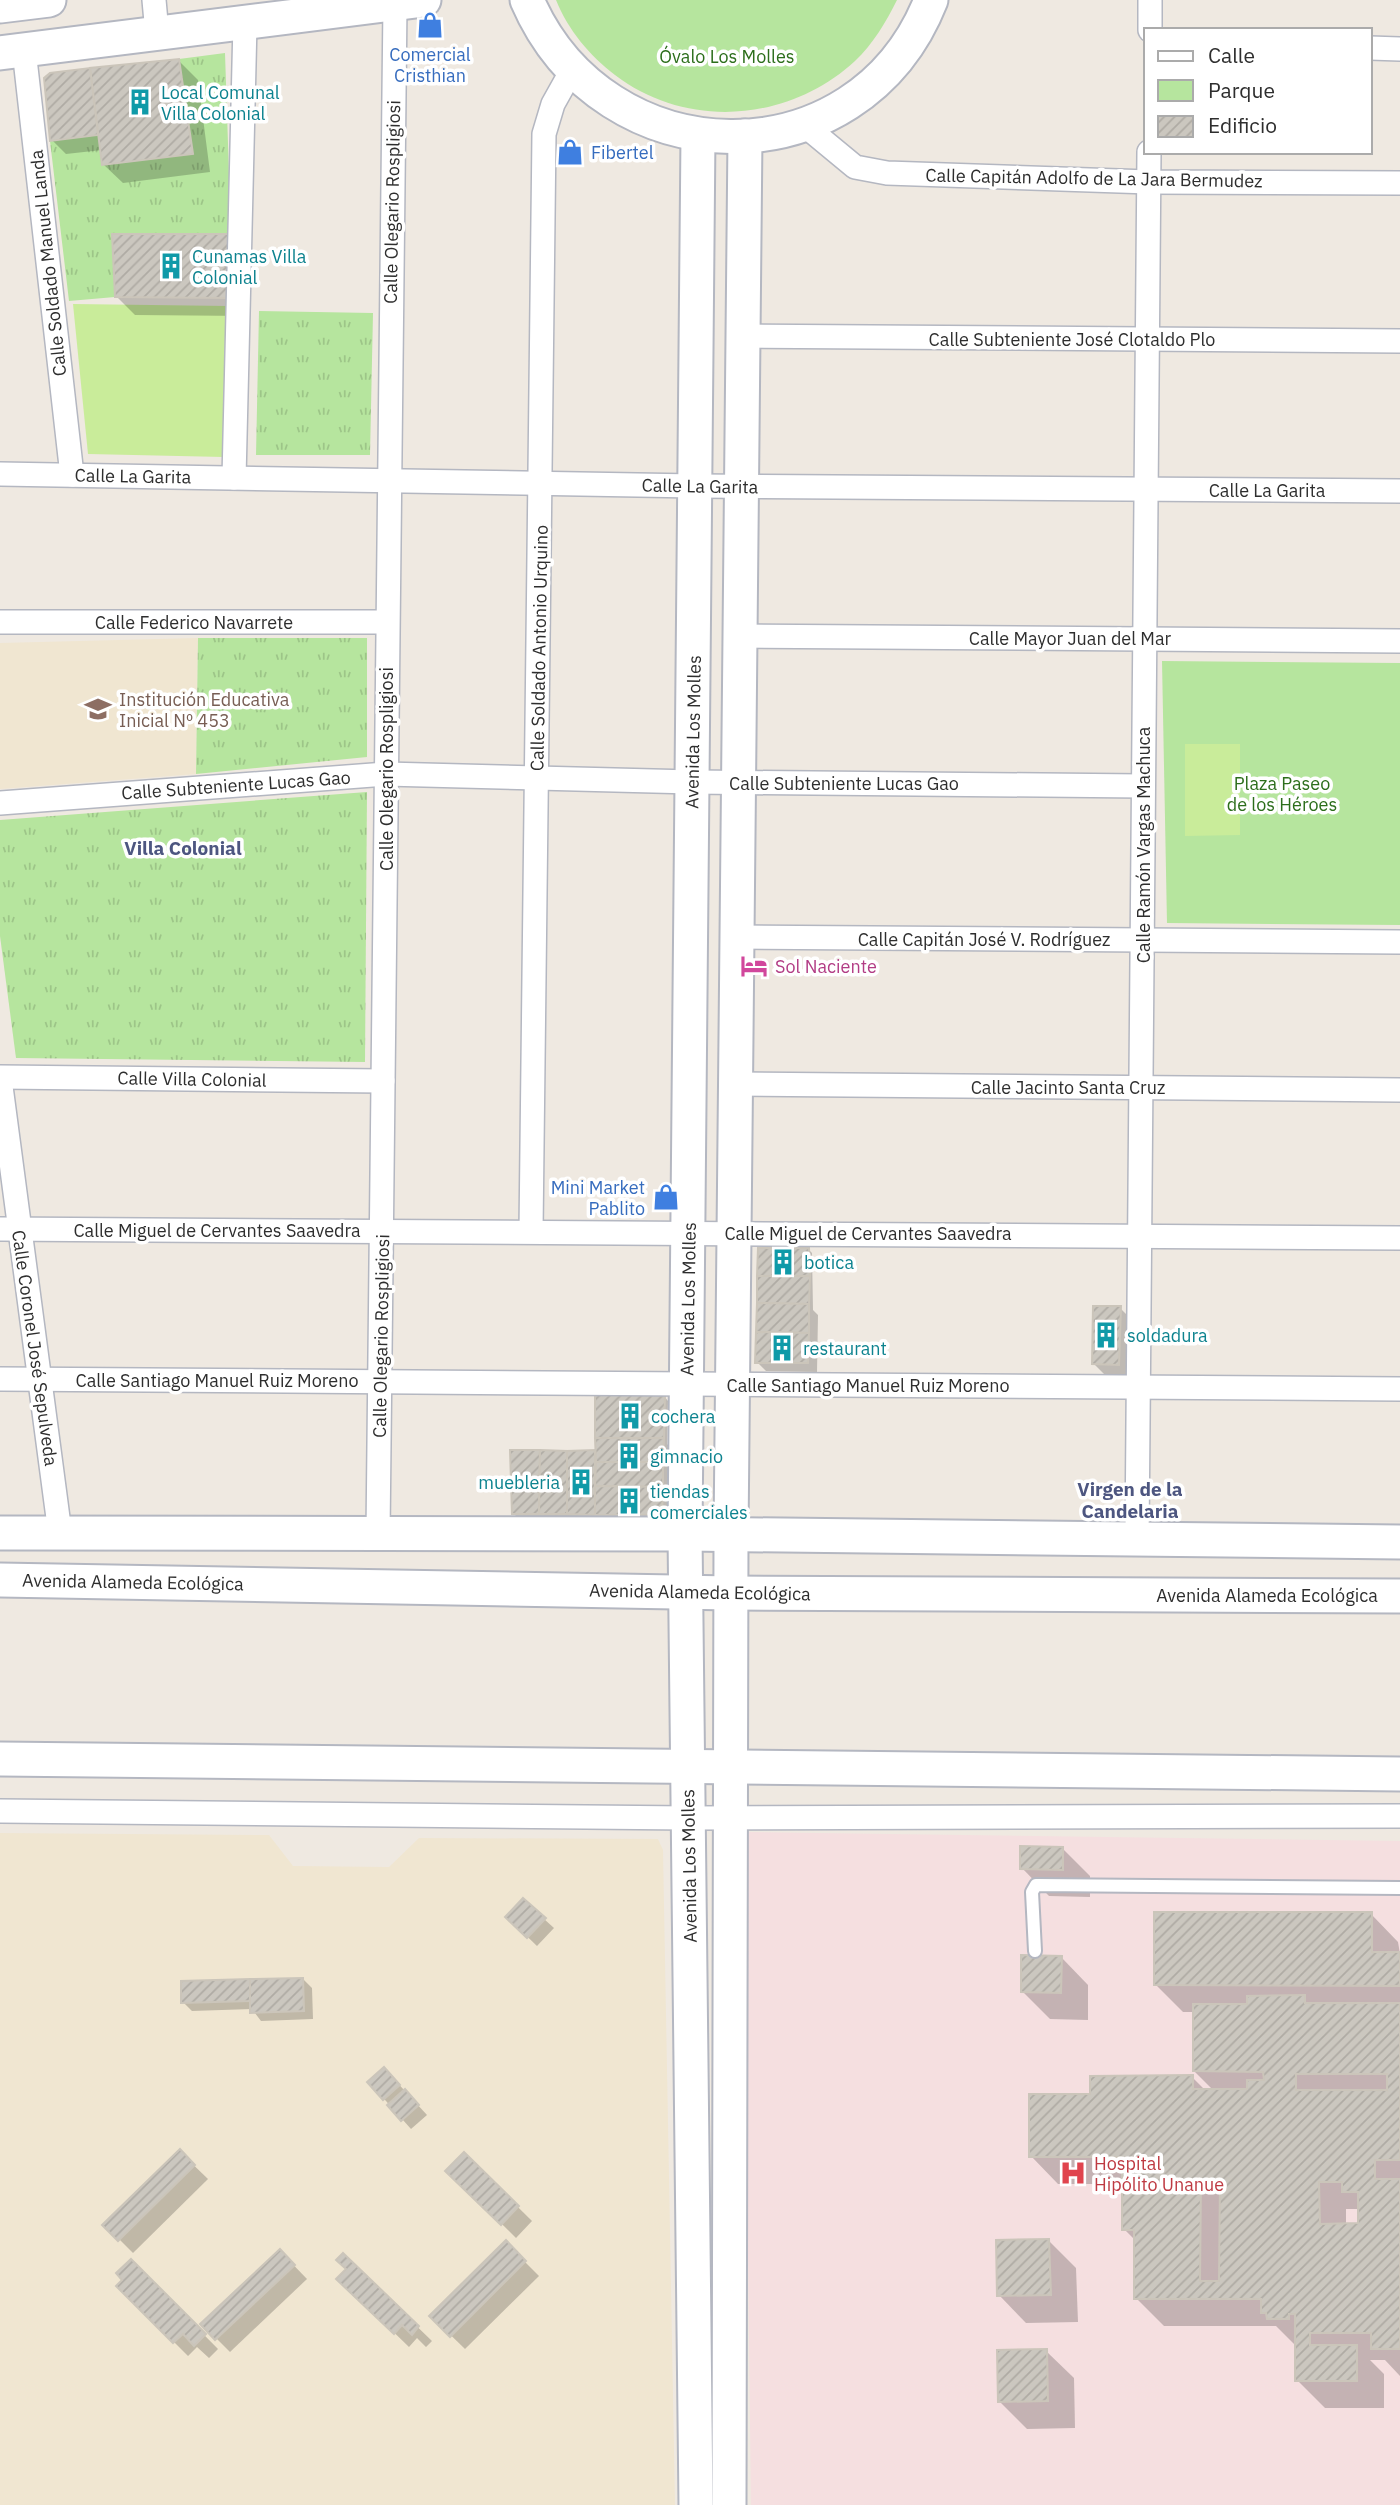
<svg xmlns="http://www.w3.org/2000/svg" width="1400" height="2505" font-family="'IBM Plex Sans',sans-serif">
<defs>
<pattern id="grass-tufts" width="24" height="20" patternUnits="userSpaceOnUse" patternTransform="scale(1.75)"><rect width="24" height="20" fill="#b6e59e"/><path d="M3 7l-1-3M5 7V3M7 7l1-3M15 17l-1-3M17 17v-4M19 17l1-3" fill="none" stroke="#9dc588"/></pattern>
<pattern id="building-hatch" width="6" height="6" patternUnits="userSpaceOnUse" patternTransform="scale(1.75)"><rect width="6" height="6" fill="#cbc7bf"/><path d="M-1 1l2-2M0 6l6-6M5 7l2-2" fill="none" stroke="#afaba4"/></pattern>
</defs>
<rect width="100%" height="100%" fill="#efe9e1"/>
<g fill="#f0e6d1">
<path d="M198,638L196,774L0,789V643Z"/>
<path d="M0,1833L269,1835L293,1866L389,1867L419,1838L658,1839L663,1850L675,2505H0Z"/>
</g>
<path fill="#f5dfe0" d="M743,1832L1400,1841V2505H751Z"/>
<g fill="url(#grass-tufts)">
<path d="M225,53L231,234H114L115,297L69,301L50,141L98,135L103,165L192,154L179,59Z"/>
<path d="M259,311L373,313L370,455H256Z"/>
<path d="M198,638H367V757L196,774Z"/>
<path d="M367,792L365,1062L16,1058L0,936V820Z"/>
</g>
<g fill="#b6e59e">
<path d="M556,0H897C886,22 873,44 855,61C789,122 687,130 615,75C590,56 568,30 556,0Z"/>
<path d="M1162,661L1400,663V925L1167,923Z"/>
</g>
<g fill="#c9ec9a">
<path d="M73,304L229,306L224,457L88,454Z"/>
<path d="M1185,744H1240V835L1185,836Z"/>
</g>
<g fill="#0003" fill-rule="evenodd">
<path d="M179,61L198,80L210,172L123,183L104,165L102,150L66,154L52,140L90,70L92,72Z"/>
<path d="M230,235L246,316L135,315L117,297Z"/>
<path d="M808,1249L812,1253L813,1310L818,1315L817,1372L766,1371L757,1362Z"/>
<path d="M1120,1308L1134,1322L1132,1378H1108L1094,1364Z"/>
<path d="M664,1396L668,1401L667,1444L672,1449L670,1524L550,1522L545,1517H517L513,1513L512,1452H597Z"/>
<path d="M1062,1848L1090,1876V1897L1049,1896L1022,1868Z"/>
<path d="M523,1900L554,1928L537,1946L507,1917Z"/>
<path d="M1371,1914L1398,1942L1400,1954V2376L1385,2360H1370L1384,2374V2408H1325L1297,2380L1296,2346L1276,2326H1164L1136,2298V2241L1124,2229V2184H1058L1031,2156L1092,2096L1192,2077L1206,2091H1214L1194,2071V2012H1183L1156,1985ZM1346,2209H1360V2225H1346Z"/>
<path d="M1061,1957L1088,1985V2020L1050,2019L1023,1992Z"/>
<path d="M303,1979L312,1988L313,2019L261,2021L252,2009L192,2011L183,2002Z"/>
<path d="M393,2078L427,2115L411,2129L369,2082Z"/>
<path d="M180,2152L208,2179L133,2253L105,2225Z"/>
<path d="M464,2154L532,2221L516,2238L448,2171Z"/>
<path d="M1049,2241L1076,2268L1078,2322L1026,2323L999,2295Z"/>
<path d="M506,2243L539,2276L465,2349L431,2316Z"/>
<path d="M280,2251L307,2279L230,2352L202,2324Z"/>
<path d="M343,2255L432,2341L426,2347L417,2338L409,2347L339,2279L348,2270Z"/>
<path d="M131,2261L218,2349L209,2358L197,2347L188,2356L118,2286L124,2280Z"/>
<path d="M1046,2351L1074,2378L1075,2428L1027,2429L999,2401Z"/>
</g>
<g fill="url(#building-hatch)" stroke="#cbc5ba" stroke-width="2" fill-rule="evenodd">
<path d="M179,59L193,154L102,165L90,68Z"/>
<path d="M90,68L98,135L50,141L44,78L50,73Z"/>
<path d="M112,234H231L228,298L115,297Z"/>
<path d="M758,1248H809L810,1276H757Z"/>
<path d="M757,1276H810L809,1304L757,1303Z"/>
<path d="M757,1303L809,1304V1333L756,1332Z"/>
<path d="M1093,1306H1121L1119,1365L1092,1364Z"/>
<path d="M756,1332L809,1333L808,1363H755Z"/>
<path d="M595,1394L665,1395L664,1438H595Z"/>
<path d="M595,1438H664L663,1462H596Z"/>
<path d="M510,1450H540L539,1514H512Z"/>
<path d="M540,1450L567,1451V1514H539Z"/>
<path d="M595,1450V1515L567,1514V1451Z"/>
<path d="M596,1462H663V1487L595,1486Z"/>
<path d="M595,1486L663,1487L662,1515H595Z"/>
<path d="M1020,1846L1063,1847V1870L1020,1869Z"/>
<path d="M523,1898L546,1918L527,1938L505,1917Z"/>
<path d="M1154,1912H1372V1952H1400V1986L1154,1985Z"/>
<path d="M1021,1955L1062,1956L1061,1993L1021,1992Z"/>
<path d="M303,1978L304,2011L250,2013V1979Z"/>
<path d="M250,1979V2001L181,2003V1981Z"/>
<path d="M1305,1995V2003H1400V2160H1375V2179H1400V2349H1371V2333H1310V2345H1357V2381H1295V2314H1289V2319H1267L1266,2313H1261V2299H1134V2230H1122V2157H1029V2094H1090V2076L1193,2075V2089H1247V2080H1264L1263,2072L1193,2071V2004H1247V1996ZM1296,2074H1387V2090H1296ZM1201,2180H1220L1219,2281H1200ZM1319,2182H1342V2192H1358V2223L1320,2224Z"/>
<path d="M384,2067L400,2085L383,2100L367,2082Z"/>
<path d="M405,2089L419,2105L401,2121L387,2105Z"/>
<path d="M180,2149L195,2165L118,2241L102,2225Z"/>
<path d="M464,2152L519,2206L501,2225L445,2171Z"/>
<path d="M1049,2239L1051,2295L997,2296L996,2240Z"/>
<path d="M506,2240L526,2261L450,2337L429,2316Z"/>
<path d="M280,2249L295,2265L215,2340L200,2324Z"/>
<path d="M343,2253L419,2326L412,2335L402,2325L394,2334L336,2279L346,2269L336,2260Z"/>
<path d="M131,2259L206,2334L194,2346L183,2334L173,2343L116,2286L122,2280L116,2273Z"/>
<path d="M1047,2349L1048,2401L998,2402L997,2350Z"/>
</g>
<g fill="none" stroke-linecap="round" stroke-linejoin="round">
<g stroke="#b4b7c1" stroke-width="16">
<path id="lane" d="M1035,1951L1032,1892L1036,1885L1400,1888"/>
</g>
<g stroke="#b4b7c1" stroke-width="26">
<g id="street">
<path d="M154,0L157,33"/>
<path d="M1150,30V0"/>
<path d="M1370,48L1400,49"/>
<path d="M24,50L72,475"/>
<path d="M803,124L855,167L887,173L1149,182L1400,183"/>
<path d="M743,336L1400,341"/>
<path d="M0,474L695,486L1400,491"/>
<path d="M234,478L245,23"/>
<path d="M0,622H387"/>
<path d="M740,636L1400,641"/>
<path d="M0,803L386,774L692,782L1143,786"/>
<path d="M737,937L1400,942"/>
<path d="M0,1077L383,1081"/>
<path d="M0,1079L60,1533"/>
<path d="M735,1084L1400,1090"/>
<path d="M0,1229L1400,1238"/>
<path d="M531,1231L544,134L553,104L572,70"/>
<path d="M0,1379L1400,1389"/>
<path d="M378,1534L395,4"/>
<path d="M1137,1538L1149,152"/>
<path d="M0,1811L689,1818L1400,1816"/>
</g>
</g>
<g stroke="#b4b7c1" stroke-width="37">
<g id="secondary">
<path d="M527,0C604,179 858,185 931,0"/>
<path d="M0,6L49,0"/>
<path d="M0,53L424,0"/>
<path d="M0,1533L685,1534L1400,1542"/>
<path d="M0,1580L731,1593L1400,1596"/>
<path d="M0,1759L1400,1774"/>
<path d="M696,2505L685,1534L698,135"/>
<path d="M729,2505L731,1535L745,136"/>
</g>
</g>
<use href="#lane" stroke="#fff" stroke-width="12"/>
<use href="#street" stroke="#fff" stroke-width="23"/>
<use href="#secondary" stroke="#fff" stroke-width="33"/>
</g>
<defs>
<g id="shop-bare" transform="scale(2.1)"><path d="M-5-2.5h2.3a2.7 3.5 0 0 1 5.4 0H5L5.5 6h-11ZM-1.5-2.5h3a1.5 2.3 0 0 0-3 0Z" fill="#3f7fe0" stroke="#fff" stroke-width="2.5" paint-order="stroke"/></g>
<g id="building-bare" transform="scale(2.1)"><path d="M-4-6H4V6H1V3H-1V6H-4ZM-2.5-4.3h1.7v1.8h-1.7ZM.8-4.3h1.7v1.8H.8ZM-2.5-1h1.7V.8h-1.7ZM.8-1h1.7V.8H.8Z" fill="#0f9aa8" stroke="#fff" stroke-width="2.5" paint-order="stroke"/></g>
<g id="school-bare" transform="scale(2.1)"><path d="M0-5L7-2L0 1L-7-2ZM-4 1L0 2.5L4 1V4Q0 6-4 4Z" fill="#8d6e63" stroke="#fff" stroke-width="2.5" paint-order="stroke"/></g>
<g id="hotel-bare" transform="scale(2.1)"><path d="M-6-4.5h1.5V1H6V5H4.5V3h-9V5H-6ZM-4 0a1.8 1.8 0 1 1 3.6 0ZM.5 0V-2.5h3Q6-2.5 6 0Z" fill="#d1479c" stroke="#fff" stroke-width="2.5" paint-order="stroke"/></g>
<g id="hospital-bare" transform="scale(2.1)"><path d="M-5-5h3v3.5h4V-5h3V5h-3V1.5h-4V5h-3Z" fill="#e0444e" stroke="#fff" stroke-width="2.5" paint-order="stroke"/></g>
</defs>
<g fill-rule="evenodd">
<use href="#shop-bare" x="430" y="25"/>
<use href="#building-bare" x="140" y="102"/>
<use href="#shop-bare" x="570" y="152"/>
<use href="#building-bare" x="171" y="266"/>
<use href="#school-bare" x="98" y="709"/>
<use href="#hotel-bare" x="754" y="966"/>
<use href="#shop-bare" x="666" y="1197"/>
<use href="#building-bare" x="783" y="1262"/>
<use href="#building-bare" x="1106" y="1335"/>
<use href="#building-bare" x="782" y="1348"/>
<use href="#building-bare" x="630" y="1416"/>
<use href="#building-bare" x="629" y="1456"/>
<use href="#building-bare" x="581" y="1482"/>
<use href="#building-bare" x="629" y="1501"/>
<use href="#hospital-bare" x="1073" y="2173"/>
</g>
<g text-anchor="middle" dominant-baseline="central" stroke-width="7" stroke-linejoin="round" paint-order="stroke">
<g font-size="18" fill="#366cbe" stroke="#fff">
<text x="430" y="54">Comercial<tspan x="430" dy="21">Cristhian</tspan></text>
<text x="591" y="152" text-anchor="start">Fibertel</text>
<text x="645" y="1187" text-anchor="end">Mini Market<tspan x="645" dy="21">Pablito</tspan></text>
</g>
<g font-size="18" fill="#2c6e1b" stroke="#fff">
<text x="727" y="56">Óvalo Los Molles</text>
<text x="1282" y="783">Plaza Paseo<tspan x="1282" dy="21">de los Héroes</tspan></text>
</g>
<g font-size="18" fill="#0d838f" stroke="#fff" text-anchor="start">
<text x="161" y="92">Local Comunal<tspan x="161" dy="21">Villa Colonial</tspan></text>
<text x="192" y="256">Cunamas Villa<tspan x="192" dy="21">Colonial</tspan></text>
<text x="804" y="1262">botica</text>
<text x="1127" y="1335">soldadura</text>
<text x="803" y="1348">restaurant</text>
<text x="651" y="1416">cochera</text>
<text x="650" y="1456">gimnacio</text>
<text x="560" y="1482" text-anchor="end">muebleria</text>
<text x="650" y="1491">tiendas<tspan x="650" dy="21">comerciales</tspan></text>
</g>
<g font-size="18" fill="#2e2e2e" stroke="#fff">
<text transform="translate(1094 178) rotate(1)">Calle Capitán Adolfo de La Jara Bermudez</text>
<text transform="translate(392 202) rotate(-89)">Calle Olegario Rospligiosi</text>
<text transform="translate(48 263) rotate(-96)">Calle Soldado Manuel Landa</text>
<text x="1072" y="339">Calle Subteniente José Clotaldo Plo</text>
<text transform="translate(133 476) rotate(1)">Calle La Garita</text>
<text transform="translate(700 486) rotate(1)">Calle La Garita</text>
<text x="1267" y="490">Calle La Garita</text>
<text x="194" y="622">Calle Federico Navarrete</text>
<text x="1070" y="638">Calle Mayor Juan del Mar</text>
<text transform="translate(539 648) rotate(-89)">Calle Soldado Antonio Urquino</text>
<text transform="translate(693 732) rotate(-89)">Avenida Los Molles</text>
<text transform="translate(386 769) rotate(-90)">Calle Olegario Rospligiosi</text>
<text x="844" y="783">Calle Subteniente Lucas Gao</text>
<text transform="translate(236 785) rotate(-4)">Calle Subteniente Lucas Gao</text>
<text transform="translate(1143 845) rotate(-90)">Calle Ramón Vargas Machuca</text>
<text x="984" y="939">Calle Capitán José V. Rodríguez</text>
<text transform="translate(192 1079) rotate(1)">Calle Villa Colonial</text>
<text x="1068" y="1087">Calle Jacinto Santa Cruz</text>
<text x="217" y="1230">Calle Miguel de Cervantes Saavedra</text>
<text x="868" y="1233">Calle Miguel de Cervantes Saavedra</text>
<text transform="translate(688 1299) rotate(-89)">Avenida Los Molles</text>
<text transform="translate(381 1336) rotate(-89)">Calle Olegario Rospligiosi</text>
<text transform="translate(35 1348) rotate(82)">Calle Coronel José Sepulveda</text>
<text x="217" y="1380">Calle Santiago Manuel Ruiz Moreno</text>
<text x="868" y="1385">Calle Santiago Manuel Ruiz Moreno</text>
<text transform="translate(133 1582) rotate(1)">Avenida Alameda Ecológica</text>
<text transform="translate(700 1592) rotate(1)">Avenida Alameda Ecológica</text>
<text x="1267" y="1595">Avenida Alameda Ecológica</text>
<text transform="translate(689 1866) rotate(-91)">Avenida Los Molles</text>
</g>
<g font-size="18" fill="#785e54" stroke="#fff" text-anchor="start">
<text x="119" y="699">Institución Educativa<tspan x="119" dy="21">Inicial Nº 453</tspan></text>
</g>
<g font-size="18" fill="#b23c85" stroke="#fff" text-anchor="start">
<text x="775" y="966">Sol Naciente</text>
</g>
<g font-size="18" fill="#be3a42" stroke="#fff" text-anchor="start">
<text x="1094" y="2163">Hospital<tspan x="1094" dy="21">Hipólito Unanue</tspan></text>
</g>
<g font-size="19" font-weight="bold" fill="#4d5680" stroke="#fff">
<text x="183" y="848">Villa Colonial</text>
<text x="1130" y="1489">Virgen de la<tspan x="1130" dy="22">Candelaria</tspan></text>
</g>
</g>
<rect x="1144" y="28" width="228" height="126" fill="#ffffff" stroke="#ababab" stroke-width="2"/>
<rect x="1158" y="51" width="35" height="10" fill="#ffffff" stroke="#ababab" stroke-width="2"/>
<text x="1208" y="63" font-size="21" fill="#2e2e2e">Calle</text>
<rect x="1158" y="80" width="35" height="21" fill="#b6e59e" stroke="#ababab" stroke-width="2"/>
<text x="1208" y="98" font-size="21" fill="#2e2e2e">Parque</text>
<rect x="1158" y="116" width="35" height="21" fill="url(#building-hatch)" stroke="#ababab" stroke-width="2"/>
<text x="1208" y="133" font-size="21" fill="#2e2e2e">Edificio</text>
</svg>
